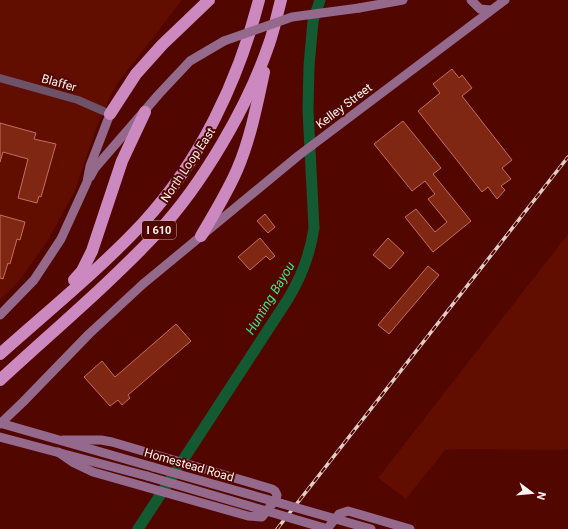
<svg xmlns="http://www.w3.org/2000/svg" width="568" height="529" font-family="Roboto,sans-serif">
<rect width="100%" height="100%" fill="#520600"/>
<g fill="#610d00">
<path d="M0,0H182L116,85L98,123L75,190L48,240L19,281L0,300Z"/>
<path d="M568,234V449L562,450L460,449L445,450L406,499L378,478Z"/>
</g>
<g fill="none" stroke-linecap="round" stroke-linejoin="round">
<path stroke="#135a32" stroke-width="11" d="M138,529L288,299C302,276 310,255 314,228L308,110L309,66L313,21L320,0"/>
</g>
<g fill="#802713" stroke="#c2705d">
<path d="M452,69L459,78L462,75L472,88L462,96L512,160L502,168L511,179L501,186L505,190L497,199L488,187L482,192L418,111L440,93L433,84Z"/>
<path d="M403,121L441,168L433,174L471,221L433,252L405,217L416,209L435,232L447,222L428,199L435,194L425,181L412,191L374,144Z"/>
<path d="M0,123L36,133L34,139L56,144L41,197L39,196L37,203L18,198L28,159L3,152L0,162Z"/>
<path d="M265,214L275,227L268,233L257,221Z"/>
<path d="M0,215L25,222L20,240L17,239L10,264L8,263L3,279L0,278Z"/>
<path d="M260,238L275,256L270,260L266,256L250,270L238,257Z"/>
<path d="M388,238L404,253L390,269L373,255Z"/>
<path d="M428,266L439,275L389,334L378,325Z"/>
<path d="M176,324L191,341L128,395L130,398L122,405L118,400L110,406L84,377L102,361L115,377Z"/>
</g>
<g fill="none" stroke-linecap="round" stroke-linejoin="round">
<path stroke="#6e5268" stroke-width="8" d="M0,78L78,100L110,114"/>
<g stroke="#94698c" stroke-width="9">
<path d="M471,0L480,9L491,10"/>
<path d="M359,8L403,0"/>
<path d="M90,177L95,168L159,94L190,61L224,41"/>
<path d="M0,315L34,280L61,239L87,182L90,166L110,114"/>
<path d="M0,423L153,467"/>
<path d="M0,424L23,402L89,334L143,284L298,156L505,0"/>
<path d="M0,437L147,476"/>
<path d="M58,452L74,463L93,472L248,516L262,517L276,499L277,495L275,491L272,489L112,442L101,440H63"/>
<path d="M327,529L339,514L348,511L410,529"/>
</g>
<g stroke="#cc89c0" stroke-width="12">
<path d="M110,114L136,74L162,45L209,0"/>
<path d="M201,236C214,214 227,193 237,170C250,140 257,105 264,72"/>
<path d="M74,280L82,271L92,251L122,161L145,112"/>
<path d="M0,354C48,311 99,270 143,223C200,161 238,82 259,0"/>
<path d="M0,380C53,331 108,285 157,233C202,185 248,106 269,44C274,30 277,15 281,0"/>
</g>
<g stroke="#dfcbc8" stroke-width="3.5">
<path id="rail" d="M277,529L568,157"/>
</g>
<use href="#rail" stroke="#520600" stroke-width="2" stroke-dasharray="6" stroke-linecap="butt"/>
<g stroke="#94698c" stroke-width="9">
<path d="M224,41L292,17L359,8"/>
<path d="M153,467L371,529"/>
<path d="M147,476L328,529"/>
</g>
</g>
<g text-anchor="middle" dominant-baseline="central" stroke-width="4" stroke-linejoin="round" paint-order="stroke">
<rect fill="#520600" stroke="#c9aca8" stroke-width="1" x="142" y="221" width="34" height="18" rx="3"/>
<g font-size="11" font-weight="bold" fill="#fcf3f0">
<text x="159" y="230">I 610</text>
</g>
<g font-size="12" fill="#fcf3f0" stroke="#520600">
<text transform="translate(59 83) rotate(16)">Blaffer</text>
<text transform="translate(344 106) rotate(-37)">Kelley Street</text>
<text transform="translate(188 165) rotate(-56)">North Loop East</text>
<text transform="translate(189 465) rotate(16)">Homestead Road</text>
</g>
<g font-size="13" font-style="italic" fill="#3ee688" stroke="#520600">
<text transform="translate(270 298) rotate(-59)">Hunting Bayou</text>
</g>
</g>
<g transform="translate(532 493) rotate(106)" stroke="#520600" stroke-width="3" paint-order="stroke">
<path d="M0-3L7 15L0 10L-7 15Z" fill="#fcf3f0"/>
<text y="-6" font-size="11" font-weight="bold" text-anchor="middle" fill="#fcf3f0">N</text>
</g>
</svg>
